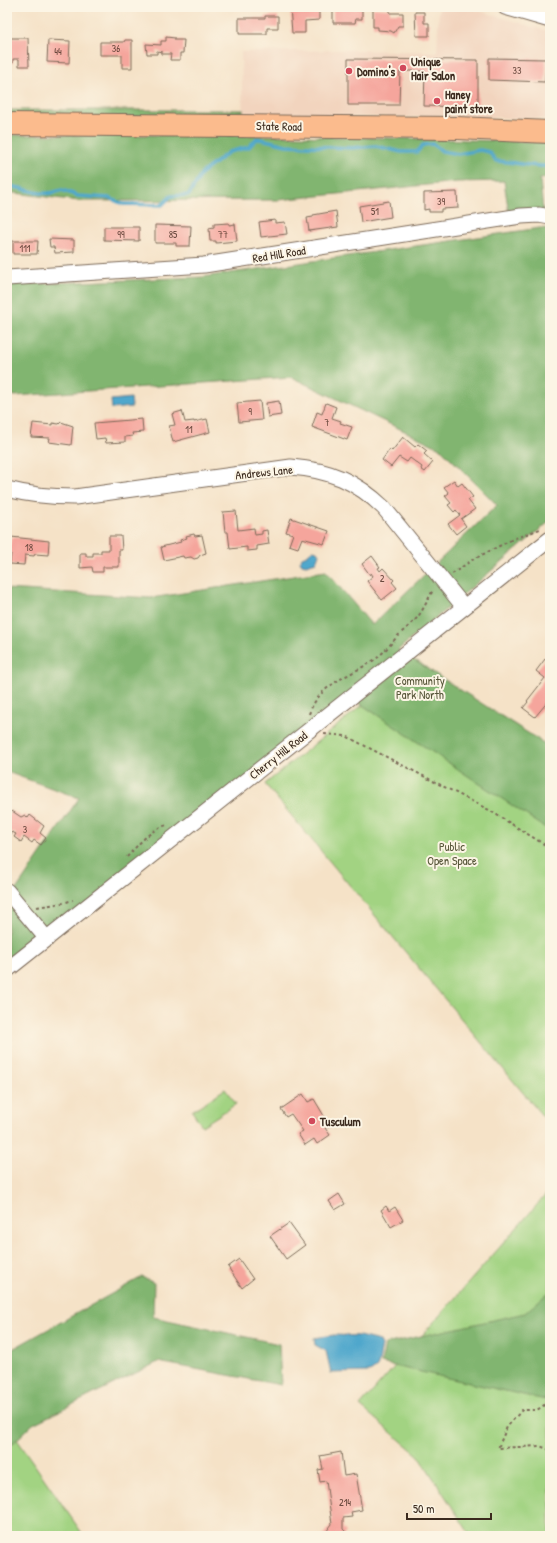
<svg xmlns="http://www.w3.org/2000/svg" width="557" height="1543" font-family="'Patrick Hand',sans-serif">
<rect width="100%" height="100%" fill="#fcf5e5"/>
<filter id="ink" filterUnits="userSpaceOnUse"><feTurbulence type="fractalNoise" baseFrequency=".025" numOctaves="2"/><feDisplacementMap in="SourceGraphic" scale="8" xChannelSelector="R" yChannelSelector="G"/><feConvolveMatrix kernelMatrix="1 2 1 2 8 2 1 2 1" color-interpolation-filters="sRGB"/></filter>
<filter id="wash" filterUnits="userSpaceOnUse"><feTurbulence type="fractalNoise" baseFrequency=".012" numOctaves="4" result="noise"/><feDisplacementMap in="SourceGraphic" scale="16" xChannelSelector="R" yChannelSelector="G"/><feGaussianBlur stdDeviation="0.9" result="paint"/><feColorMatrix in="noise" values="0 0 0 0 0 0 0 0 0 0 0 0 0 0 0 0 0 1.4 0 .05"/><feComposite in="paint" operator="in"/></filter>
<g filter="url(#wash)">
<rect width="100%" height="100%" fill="#f5e2c7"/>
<path fill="#f2d4be" d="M439,7H466L550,32V119L479,117H243L241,52L347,50L437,52Z"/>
<g fill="#a2d382" stroke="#6e7e50">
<path d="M417,661L550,755V1125L265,784Z"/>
<path d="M225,1089L236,1104L202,1126L192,1111Z"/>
<path d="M550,1190V1536H471L419,1456L360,1406Z"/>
<path d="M7,1425L84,1536H7Z"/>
</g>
<g fill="#81b570" stroke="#5e7047">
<rect x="7" y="110" width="236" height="7"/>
<path d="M7,135H255L550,142V178L540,179L543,211L509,214L504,181L457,182L278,200L79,201L7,192Z"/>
<path d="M540,228L550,229V521L398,650L550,747V831L349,696L7,968V903L79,798L7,772V589L151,598L326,571L372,625L497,505L440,448L291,377L15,396L7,393V285L203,277Z"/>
<path d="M142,1277L154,1283L153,1317L279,1344L281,1385L158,1362L33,1424L7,1449V1352Z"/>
<path d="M550,1291V1401L381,1363L385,1344L525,1313Z"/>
</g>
<g fill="#4fa7cc" stroke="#456875">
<path d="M131,398L132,407L112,409L111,400Z"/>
<path d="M313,550L317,551L319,554L316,562L306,565L302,564L300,561L302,557L307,555Z"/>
<path d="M334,1335L359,1336L380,1341L382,1345L379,1362L377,1367L370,1372L331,1373L326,1351L315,1345L314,1338Z"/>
</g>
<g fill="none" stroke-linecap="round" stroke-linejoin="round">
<path stroke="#4fa7cc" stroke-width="3.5" d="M7,186C28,187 38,199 62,190L78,196L109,198L123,204L162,205L171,196L189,195L202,173L229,152L249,147L257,138L286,145L351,148L376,146L401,152H417L423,145L433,144L442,151L458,154L480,150L489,152L496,161C514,162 532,167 550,166"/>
</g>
<g id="blocks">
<g fill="#f5a59c">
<path d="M290,7H319V20L305,21V33H292Z"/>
<path d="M333,7H344V9H355V7H362V19H356L355,23H333Z"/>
<path d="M373,8L390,9V13H403V26H398L394,33L391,31L378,30V27H373Z"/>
<path d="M415,12H424V23H429V36H416Z"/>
<path d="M265,16H278V28H267V34H239V18H265Z"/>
<path d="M166,37L175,38V40H184L183,53H180V60H170L171,54H162V52L157,51V54H147L146,44L161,45V41H166Z"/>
<path d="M7,38H28L29,66H19V59H13V63H7Z"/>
<path d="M48,40L70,41L69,63L47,62Z"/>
<path d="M125,40H132V68H122V55H100V42H124Z"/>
<path d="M489,58L546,59L545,82L489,80Z"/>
<path d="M348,59L478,60V107L424,106L425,71H400L399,105H348Z"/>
<path d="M457,192L458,208L441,209V212H429V209L424,210V193Z"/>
<path d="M389,201L391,217L361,222L359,206Z"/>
<path d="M336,211L338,227L309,231L307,218L313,217V215Z"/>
<path d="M275,220V223L285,222L287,234L261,237L259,222Z"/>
<path d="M229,223V225L235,224L237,241L216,243V241H210L209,228L214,227V224Z"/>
<path d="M155,225L191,226L190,246H176V243H155Z"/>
<path d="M104,227H139V241L104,240Z"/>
<path d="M49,239L74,240V252L55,253L54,247H50Z"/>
<path d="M13,241H38L37,254H13Z"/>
<path d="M260,401L262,420L239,422L237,403Z"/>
<path d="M279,401L281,415L268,417L266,403Z"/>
<path d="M326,403L336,407L332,418L341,421L340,423L352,427L347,440L312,427L317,412L322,414Z"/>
<path d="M182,411L185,422L194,421V422L207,419L210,432L173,442L169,426L175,425L172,414Z"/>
<path d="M142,419L143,432L132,433L133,436L125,437V442L106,443L105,438L96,439L94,423Z"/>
<path d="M61,422L73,426L71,445L49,442L50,438L31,437L33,423L52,425V423L59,424Z"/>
<path d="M403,437L415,447L418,444L427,451L424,454L433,462L425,472L421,469L422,467L410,458L407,462L399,457L391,467L382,460L390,449L392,451Z"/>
<path d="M454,480L458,486L462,483L473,497L468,500L475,509L461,519L466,526L456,534L448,524L460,515L456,510L454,512L448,505L451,503L445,496L449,493L444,487Z"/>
<path d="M236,511L238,530L254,528L255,535L262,534V531L267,530L269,544L257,546V550L247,551V547L230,549L228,532H225L223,512Z"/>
<path d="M291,518L329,531L324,544L302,538L298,548L289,545L293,534L286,532Z"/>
<path d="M194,534L195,536L202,535L206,553L200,555L198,558L194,559L191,557L184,558L183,556L164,560L161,547L181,542L180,540L187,538L186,536Z"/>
<path d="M109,536H121L122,550H119V567H103V572H93L92,567L80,568V553H86V556H93V553H101V550H109Z"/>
<path d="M11,537L49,541L48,555L35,554L34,556L25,555L24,565L10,564L11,553H9Z"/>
<path d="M372,556L380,567L378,568L380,571L383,568L394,580L392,582L397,588L382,600L367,581L373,576L371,573L370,575L362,564Z"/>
<path d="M545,659L550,663V699L535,717L523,708L528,702L527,701L545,678L536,671Z"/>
<path d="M12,811L21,817L25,815L28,818L30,815L44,826L40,833L46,838L41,845L34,840L32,843L24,837L21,842L14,837L16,834L12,832L10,834L7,832V815L8,816Z"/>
<path d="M303,1094L308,1102L314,1099L330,1126L325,1128L330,1135L317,1144L314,1139L305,1145L298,1134L303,1131L291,1114L286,1117L281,1109Z"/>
<path d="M339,1194L345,1204L335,1210L329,1201Z"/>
<path d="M386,1206L389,1211L395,1207L403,1220L391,1227L381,1210Z"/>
<path d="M289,1223L305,1245L286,1259L270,1236Z"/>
<path d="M239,1259L253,1279L242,1288L228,1267Z"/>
<path d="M341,1452L344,1476L356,1474L362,1510L351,1512L352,1517L343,1518V1529L346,1532L343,1536H323L332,1524L326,1481L320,1482L318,1470L323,1469L320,1456Z"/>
</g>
</g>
</g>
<g filter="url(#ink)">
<use href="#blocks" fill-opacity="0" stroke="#7c6a59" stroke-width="1"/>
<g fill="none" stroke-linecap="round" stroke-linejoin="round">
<g stroke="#7c6a59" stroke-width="17">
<g id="minor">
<path d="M505,7L550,20"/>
<path d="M7,278L204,265L521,216L539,215L550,217"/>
<path d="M7,489C29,495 51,497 75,497L291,467C330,470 356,481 384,508L464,607"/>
<path d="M7,891L47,939"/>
<path d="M7,970L550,539"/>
</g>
</g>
<g stroke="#7c6a59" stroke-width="24">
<path id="highway" d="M7,124L457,128L550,132"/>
</g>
<g stroke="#7c6a59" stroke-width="2" stroke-dasharray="3 3" stroke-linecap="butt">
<path d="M452,574L472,560L513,539L540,529"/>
<path d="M309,714C320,682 352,676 377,658C384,652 390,645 396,638C402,631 410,626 416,619C423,611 428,599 433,590"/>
<path d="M324,734L346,736L489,810L550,848"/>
<path d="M127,857C138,845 151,828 168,825"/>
<path d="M37,907L63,903L73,900"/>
<path d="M550,1401L537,1410H522L507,1427L498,1448L540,1446L550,1450"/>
</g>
<use href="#minor" stroke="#fff" stroke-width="15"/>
<use href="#highway" stroke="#fbbb8d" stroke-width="22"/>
</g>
</g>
<g fill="#d1495b" stroke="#fcf5e5" stroke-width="1.5">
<circle cx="403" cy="68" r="4"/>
<circle cx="349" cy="71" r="4"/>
<circle cx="437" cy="101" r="4"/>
<circle cx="312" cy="1121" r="4"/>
</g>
<g text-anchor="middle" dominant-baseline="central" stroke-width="4" stroke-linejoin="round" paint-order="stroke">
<g font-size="10" fill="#6a493e">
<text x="116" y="48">36</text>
<text x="58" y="51">44</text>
<text x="517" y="70">33</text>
<text x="441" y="201">39</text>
<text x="375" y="211">51</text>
<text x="121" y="234">99</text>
<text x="173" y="234">85</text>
<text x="223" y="234">77</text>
<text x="25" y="248">111</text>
<text x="250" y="411">9</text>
<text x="327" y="422">7</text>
<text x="189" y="429">11</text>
<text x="29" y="547">18</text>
<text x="382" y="578">2</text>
<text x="25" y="829">3</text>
<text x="345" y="1502">214</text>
</g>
<g font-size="12" font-weight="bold" fill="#3b2a1e" stroke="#fcf5e5" text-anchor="start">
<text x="411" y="61">Unique<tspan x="411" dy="14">Hair Salon</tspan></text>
<text x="357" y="71">Domino's</text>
<text x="445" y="94">Haney<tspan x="445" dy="14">paint store</tspan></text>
<text x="320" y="1121">Tusculum</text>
</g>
<g font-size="12" fill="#3b2a1e" stroke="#fcf5e5">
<text transform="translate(279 126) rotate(1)">State Road</text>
<text transform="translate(279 254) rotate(-9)">Red Hill Road</text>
<text transform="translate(264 472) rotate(-6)">Andrews Lane</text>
<text transform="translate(278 755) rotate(-38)">Cherry Hill Road</text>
</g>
<g font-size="12" fill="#555437" stroke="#fcf5e5">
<text x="420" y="680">Community<tspan x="420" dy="14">Park North</tspan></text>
<text x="452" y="846">Public<tspan x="452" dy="14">Open Space</tspan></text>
</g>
</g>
<rect width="557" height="1543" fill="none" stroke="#fcf5e5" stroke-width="24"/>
<path d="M407 1513v6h84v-6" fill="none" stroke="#3b2a1e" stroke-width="2"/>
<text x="413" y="1513" font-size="12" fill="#3b2a1e" stroke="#fcf5e5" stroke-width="3" paint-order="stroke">50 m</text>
</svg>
